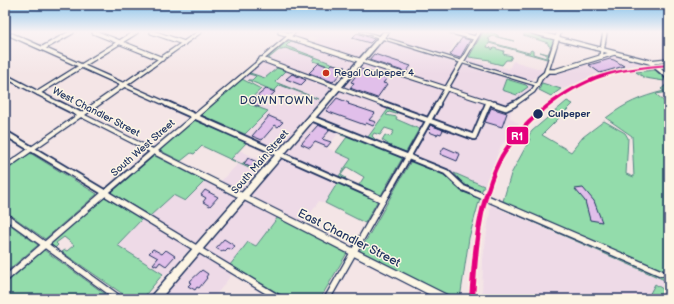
<svg xmlns="http://www.w3.org/2000/svg" width="674" height="304" font-family="'Balsamiq Sans',sans-serif">
<rect width="100%" height="100%" fill="#f4e5e6"/>
<filter id="ink" filterUnits="userSpaceOnUse"><feTurbulence type="fractalNoise" baseFrequency=".025" numOctaves="2"/><feDisplacementMap in="SourceGraphic" scale="8" xChannelSelector="R" yChannelSelector="G"/><feConvolveMatrix kernelMatrix="1 2 1 2 8 2 1 2 1" color-interpolation-filters="sRGB"/></filter>
<g filter="url(#ink)">
<g fill="#eedae7">
<path d="M296,32H355L376,38L357,59L312,44L318,38L311,36L304,42L290,37Z"/>
<path d="M390,32H449L455,34L453,38L457,39L447,56L386,37Z"/>
<path d="M287,39H289L355,61L334,84L265,59Z"/>
<path d="M383,40L458,64L445,86L365,60Z"/>
<path d="M618,54L648,63L624,67L596,75L563,89L540,83L542,78L551,74Z"/>
<path d="M467,57L509,69L513,61L544,70L531,81L465,61Z"/>
<path d="M262,61L332,87L277,150L244,135L267,112L246,102L264,86L274,91L280,85L252,81L243,78Z"/>
<path d="M363,63L443,90L425,118L342,87Z"/>
<path d="M462,65L531,86V89L506,105L449,88Z"/>
<path d="M340,90L389,108L367,138L316,117Z"/>
<path d="M448,91L487,103L472,134L431,120Z"/>
<path d="M491,104L506,109H511L510,118L519,124L501,146L484,186L411,156L429,123L475,140Z"/>
<path d="M408,115L425,122L420,129L403,123Z"/>
<path d="M313,120L340,131L327,148L351,159L338,177L285,153Z"/>
<path d="M239,150L265,162L240,191L220,182L239,163L231,158Z"/>
<path d="M282,156L338,182L325,203L319,201L303,224L249,195Z"/>
<path d="M205,180L236,196L195,243L150,216L173,194L185,201Z"/>
<path d="M245,200L278,217L256,247L248,242L230,265L203,248Z"/>
<path d="M491,205L669,282V293L655,284L647,299H482L483,259Z"/>
<path d="M142,219L190,248L165,276L117,245Z"/>
<path d="M199,253L232,274L213,299H161Z"/>
</g>
<g fill="#93dcab" stroke="#578684">
<path d="M483,32H491L498,35V37L514,41L493,36L488,39L490,40L489,42L529,53L531,50L533,51V54L546,58V54L540,52L548,54L551,47L548,45V43L523,35L525,32H527L554,39L547,59L489,43L487,47L492,48V50L494,48L504,51L503,54L512,56L510,60H506L502,65L490,62V60L469,57Z"/>
<path d="M289,40L299,43L291,41L286,46L336,65L332,64L330,66L313,61L315,58L285,48L282,50H279L269,58L271,60L267,58Z"/>
<path d="M277,68L286,71L275,82L318,99L280,85L274,91L248,80H252L256,76L249,74L250,73L265,78Z"/>
<path d="M655,70L665,79L664,81L645,78L636,72Z"/>
<path d="M242,79L261,89L246,103L268,111L245,134L201,115Z"/>
<path d="M506,79L526,85L528,87L517,95L502,90Z"/>
<path d="M542,83L561,89L551,96L539,90Z"/>
<path d="M669,85V92L656,94L669,106V282L501,208L511,174L530,139L527,138L532,131L567,101L573,104L542,135L571,152L583,137L604,121L625,133L628,138L626,174L634,177L632,136L606,118C626,103 640,97 664,91L661,89L664,87V86Z"/>
<path d="M389,108L397,111L396,114L389,112L386,115L397,117L396,119L419,129L406,152L387,145L388,144L382,140L385,135L390,137L394,131L385,128L380,135L374,133L372,136L377,141L368,137Z"/>
<path d="M194,120L247,142L231,159L242,164L244,162H245L244,164L252,168L257,162L261,164L255,171L202,146L194,154L191,153L181,161L159,150Z"/>
<path d="M343,132L403,157L381,195L359,185L364,177L347,167L341,175L346,178L345,179L339,176L351,159L336,152L347,137L341,135Z"/>
<path d="M30,153L97,194L45,239L5,211V171Z"/>
<path d="M153,155L205,181L185,201L173,195L150,216L110,192Z"/>
<path d="M411,161L447,175L456,187L480,198L469,238L460,299H455L360,251Z"/>
<path d="M454,173L484,186L481,192L463,184Z"/>
<path d="M338,182L378,200L365,223L325,203Z"/>
<path d="M105,197L142,219L117,245L163,274L142,299H130L62,252L65,250L67,251L74,245L64,237L56,243L58,245L55,248L50,244Z"/>
<path d="M278,217L347,253L320,299H288L230,265L248,242L256,246Z"/>
<path d="M5,221L38,245L5,273Z"/>
<path d="M44,250L108,296L105,299H5V284Z"/>
<path d="M655,284L669,293V299H647Z"/>
</g>
<g fill="#e1bfea" stroke="#1b2f5e">
<path d="M357,33L374,39L370,43L352,38Z"/>
<path d="M462,38L470,40L460,58L450,55Z"/>
<path d="M374,54L411,66L406,72L369,60Z"/>
<path d="M610,59L614,60L624,66L600,73L589,65Z"/>
<path d="M319,63L329,67L332,64L346,67L333,82L309,73Z"/>
<path d="M361,69L387,78L383,83L387,84L377,98L350,88L354,83L351,82Z"/>
<path d="M292,74L306,80L301,85L286,79Z"/>
<path d="M266,89L275,92L259,107L251,103L256,98H255Z"/>
<path d="M337,98L349,103L348,104L375,113L369,120L376,122L373,126L366,123L365,125L326,111Z"/>
<path d="M491,108L507,113L502,127L485,122Z"/>
<path d="M269,116L283,122L278,127L275,125L262,140L252,136Z"/>
<path d="M318,125L330,130L322,139L331,142L327,147L315,142L310,148L301,144Z"/>
<path d="M430,125L443,130L441,134L438,133L437,135L429,132L431,130L428,129Z"/>
<path d="M444,147L460,154L457,161L440,154Z"/>
<path d="M248,158L257,162L252,168L244,164Z"/>
<path d="M583,188L594,201L602,222L590,220L585,201L575,189Z"/>
<path d="M205,190L218,197L210,206L203,202L206,198L201,195Z"/>
<path d="M224,239L235,246L232,250L228,248L225,251L223,250L222,252L216,248Z"/>
<path d="M153,249L162,254L166,250L175,256L166,266L160,262L157,266L153,264L158,258L149,253Z"/>
<path d="M202,270L208,274L206,277L207,278L199,288L197,287L195,290L188,286L191,283L189,282Z"/>
</g>
<g fill="none" stroke-linecap="round" stroke-linejoin="round">
<g stroke="#1b2f5e" stroke-width="6">
<g id="minor-far2">
<path d="M94,32L162,59"/>
<path d="M152,32L184,43"/>
<path d="M280,32L290,35"/>
<path d="M452,32L475,38"/>
<path d="M533,32L650,62L669,78"/>
<path d="M12,35L169,105"/>
<path d="M288,37L497,105"/>
<path d="M43,48L72,32"/>
<path d="M601,57L605,32"/>
<path d="M261,59L386,105"/>
<path d="M650,62L669,60"/>
<path d="M547,71H555L614,53"/>
<path d="M5,76L61,105"/>
<path d="M38,93L136,32"/>
<path d="M437,105L479,32"/>
<path d="M488,105L489,102"/>
<path d="M513,105L533,91L537,85"/>
</g>
</g>
<g stroke="#1b2f5e" stroke-width="8">
<g id="minor-far1">
<path d="M59,104L81,115"/>
<path d="M167,104L370,194"/>
<path d="M384,104L474,137L488,104"/>
<path d="M494,104L506,108L514,104"/>
<path d="M311,118L446,172L463,188L478,194"/>
<path d="M5,133L107,194"/>
<path d="M104,194L154,151"/>
<path d="M387,194L438,104"/>
</g>
</g>
<g stroke="#1b2f5e" stroke-width="8">
<g id="minor">
<path d="M105,193L280,299"/>
<path d="M368,193L383,200"/>
<path d="M475,193L661,273"/>
<path d="M5,216L120,299"/>
<path d="M5,279L105,193"/>
<path d="M327,299L387,193"/>
</g>
</g>
<g stroke="#1b2f5e" stroke-width="2.5">
<g id="tertiary">
<path d="M197,32H202L85,115L153,149L292,32H296L158,151L449,296L450,299H438L81,117L5,170V165Z"/>
<path d="M360,32H366L536,83L538,77L544,72L557,32H561L548,73L542,79L539,85L537,86Z"/>
</g>
</g>
<g stroke="#1b2f5e" stroke-width="3">
<path id="primary" d="M383,32H389L160,299H149L151,296Z"/>
</g>
<use href="#minor-far2" stroke="#fcf5e5" stroke-width="3.5"/>
<use href="#minor-far1" stroke="#fcf5e5" stroke-width="4.5"/>
<use href="#minor" stroke="#fcf5e5" stroke-width="5.5"/>
<use href="#tertiary" fill="#fcf5e5" fill-rule="evenodd"/>
<use href="#primary" fill="#fcf5e5" fill-rule="evenodd"/>
<g stroke="#fcf5e5" stroke-width="3">
<path id="rail-1" d="M669,64V66C647,68 625,70 603,77C561,91 515,130 497,171C480,211 478,256 475,299H469C472,261 474,222 487,186C490,175 495,165 500,155C521,120 562,88 600,75C623,68 646,66 669,64Z"/>
</g>
<use href="#rail-1" fill="#e5007d" fill-rule="evenodd"/>
</g>
</g>
<linearGradient id="sky" x2="0" y2="1"><stop stop-color="#85c3ec"/><stop offset="0.43" stop-color="#faf3f4"/><stop offset="1" stop-color="#faf3f4" stop-opacity="0"/></linearGradient>
<rect width="674" height="74" fill="url(#sky)"/>
<circle fill="#c8321e" stroke="#fcf5e5" stroke-width="1.5" cx="326" cy="73" r="4"/>
<circle fill="#1b2f5e" stroke="#fcf5e5" stroke-width="1.5" cx="538" cy="114" r="5.5"/>
<g text-anchor="middle" dominant-baseline="central" stroke-width="3" stroke-linejoin="round" paint-order="stroke">
<g font-size="10" fill="#1b2f5e" stroke="#fcf5e5" text-anchor="start">
<text x="334" y="73">Regal Culpeper 4</text>
</g>
<g font-size="10" fill="#1b2f5e" stroke="#fcf5e5">
<text transform="translate(96 112) rotate(27)">West Chandler Street</text>
<text transform="translate(143 148) rotate(-41)">South West Street</text>
<text transform="translate(260 162) rotate(-49)">South Main Street</text>
</g>
<g font-size="10" font-weight="bold" fill="#1b2f5e" stroke="#fcf5e5" text-anchor="start">
<text x="548" y="114">Culpeper</text>
</g>
<g font-size="11" letter-spacing="1" fill="#1b2f5e" stroke="#fcf5e5">
<text x="277" y="100">DOWNTOWN</text>
</g>
<g font-size="12" fill="#1b2f5e" stroke="#fcf5e5">
<text transform="translate(349 238) rotate(27)">East Chandler Street</text>
</g>
</g>
<rect stroke="#fcf5e5" stroke-width="1.5" x="506" y="126" width="23" height="19" rx="4" fill="#e5007d"/>
<g font-size="11" text-anchor="middle" font-weight="bold" fill="#fff">
<text x="517" y="140">R1</text>
</g>
<rect width="674" height="304" fill="none" stroke="#fcf5e5" stroke-width="20"/>
<rect x="10" y="10" width="654" height="284" fill="none" stroke="#1b2f5e" stroke-width="1.5" filter="url(#ink)"/>
</svg>
